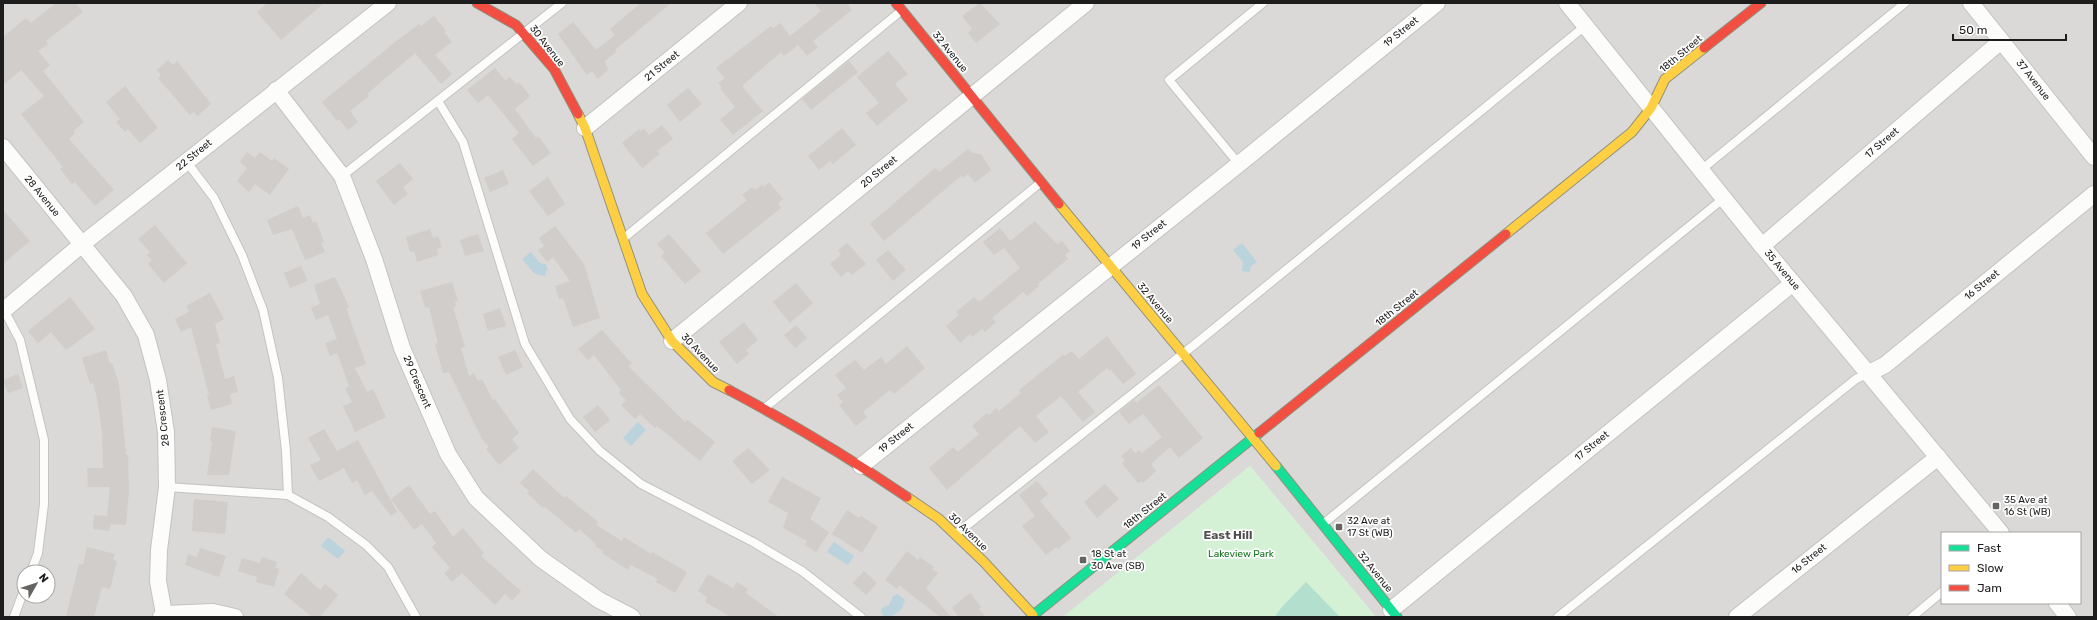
<svg xmlns="http://www.w3.org/2000/svg" width="2097" height="620" font-family="Rubik,sans-serif">
<rect width="100%" height="100%" fill="#ebe9e5"/>
<path fill="#dad9d7" fill-rule="evenodd" d="M3,3H2094V617H1376L1250,466L1063,617H3ZM1942,533H2080V603H1942ZM24,572H48V596H24Z"/>
<path fill="#d4f0d5" d="M1250,466L1376,617H1063Z"/>
<path fill="#b3dfce" d="M1306,582L1340,617H1275L1281,608Z"/>
<g fill="#bbd3dc">
<path d="M1242,243L1257,262L1251,266L1250,272L1242,271L1243,262L1233,250Z"/>
<path d="M531,252L540,263L546,264L548,271H546L545,276L535,274L522,259Z"/>
<path d="M638,422L646,430L631,446L623,438Z"/>
<path d="M328,537L345,551L338,559L321,546Z"/>
<path d="M834,542L854,556L848,565L827,552Z"/>
<path d="M898,594L905,600L902,609L891,617L884,616L881,612L882,608L889,605L893,596Z"/>
</g>
<g fill="#d0cdca">
<path d="M56,3H76L83,12L46,41L48,44L38,51L50,65L43,71L84,122L73,131L75,133L69,139L114,190L95,206L75,182L72,184L60,169L63,167L21,114L44,96L21,70L3,85V37L26,18L31,23Z"/>
<path d="M267,3H324L281,40L257,12Z"/>
<path d="M641,3H671L615,50L616,52L605,61L608,70L598,79L592,71L587,75L558,34L573,22L596,50L615,35L610,29Z"/>
<path d="M814,3H847L852,10L813,41L818,47L807,56L798,45L784,56L781,52L742,86L763,111L733,135L720,120L735,107L720,88L722,87L718,83L725,78L716,68L771,26L773,28L780,23L790,36L821,11Z"/>
<path d="M980,3L1000,24L976,43L968,33L972,29L962,16Z"/>
<path d="M434,16L446,31L444,32L452,42L435,55L452,74L441,84L415,53L367,94L369,96L350,111L358,122L348,130L339,119L337,121L322,102L395,42L419,24L421,26Z"/>
<path d="M888,51L908,74L895,84L908,100L877,126L866,113L879,103L857,77Z"/>
<path d="M168,60L173,65L177,61L211,104L197,116L194,112L190,115L158,78L161,75L157,70Z"/>
<path d="M849,61L858,72L811,110L802,99Z"/>
<path d="M495,68L505,80L510,77L516,84L519,82L530,96L515,109L536,138L538,136L551,153L533,166L512,139L519,133L488,95L478,103L467,90Z"/>
<path d="M125,86L158,128L140,143L128,129L125,132L116,122L120,119L106,102Z"/>
<path d="M688,88L702,104L680,122L667,105Z"/>
<path d="M662,125L673,139L657,151L660,154L642,168L622,143L639,129L641,131L644,129L649,135Z"/>
<path d="M842,128L856,145L833,164L830,161L819,170L808,156Z"/>
<path d="M968,149L972,153L981,154L991,170L975,183L968,174L963,178L961,176L884,241L870,224L935,168L939,172Z"/>
<path d="M247,152L255,158L260,152L272,161L274,158L289,169L270,195L255,184L249,192L237,181L247,168L240,162Z"/>
<path d="M400,163L413,179L403,187L408,194L394,205L376,181Z"/>
<path d="M503,170L509,184L490,192L484,178Z"/>
<path d="M548,177L565,204L548,216L529,191Z"/>
<path d="M769,182L783,199L778,203L781,208L723,254L706,233L747,200L742,195L752,187L755,190L762,185L764,187Z"/>
<path d="M298,206L303,218L310,215L313,223L316,221L324,242L321,243L325,252L305,260L292,229L273,235L267,220Z"/>
<path d="M3,210L30,241L3,264Z"/>
<path d="M1035,221L1057,244L1062,241L1070,251L1065,255L1068,259L1038,284L1039,286L1027,296L1023,292L992,318L996,322L985,332L982,329L972,337L970,334L960,343L946,326L959,315L956,312L974,297L979,302L1020,268L1004,248L994,255L983,242L1000,228L1010,241Z"/>
<path d="M155,225L187,263L164,283L148,264L152,260L147,255L150,252L138,239Z"/>
<path d="M555,226L584,264L600,318L573,327L563,298L559,299L555,286L570,281L553,257L547,262L538,250L544,246L539,238Z"/>
<path d="M430,229L433,238L438,236L442,247L437,249L438,255L417,262L414,251L410,252L406,237Z"/>
<path d="M478,234L484,251L465,256L460,240Z"/>
<path d="M669,234L701,271L685,284L661,256L665,253L657,244Z"/>
<path d="M847,243L866,264L852,275L848,271L841,277L830,264L841,255L838,250Z"/>
<path d="M888,250L906,270L893,281L876,260Z"/>
<path d="M301,266L308,281L290,288L284,273Z"/>
<path d="M335,277L349,307L346,308L366,364L355,368L367,392L373,389L386,417L355,432L343,406L352,402L345,388L349,386L337,353L330,356L325,343L337,339L328,315L316,320L311,308L320,304L314,285Z"/>
<path d="M452,282L458,301H455L456,306L453,307L465,347L461,348L469,376L474,373L478,381L482,379L493,400L495,399L519,433L512,439L519,448L499,465L486,449L489,447L482,439L449,372L443,373L435,344L438,343L429,307L425,308L420,291Z"/>
<path d="M796,283L813,303L790,323L773,302Z"/>
<path d="M210,293L224,319L215,324L220,343L216,344L225,379L234,376L238,392L230,394L232,404L211,410L207,396L209,395L191,327L181,332L175,319L189,312L186,306Z"/>
<path d="M70,297L95,329L66,350L51,332L38,343L28,331Z"/>
<path d="M500,308L506,326L488,331L483,314Z"/>
<path d="M744,322L758,340L746,350L749,354L737,364L719,342Z"/>
<path d="M796,325L807,338L795,348L784,335Z"/>
<path d="M602,330L632,364L628,366L685,422L688,420L715,442L700,461L657,426L655,428L640,414L635,419L621,405L626,400L619,393L621,390L594,355L588,360L578,349Z"/>
<path d="M1107,336L1136,374L1123,384L1111,370L1109,371L1107,368L1078,392L1095,412L1083,422L1061,396L1036,416L1049,432L1035,443L1020,426L947,490L929,468L953,447L958,452L979,434L972,426L987,413L989,415L996,408L999,411L1021,393L1019,390L1064,354L1065,356L1072,351L1079,359Z"/>
<path d="M907,346L925,368L894,394L890,390L863,412L867,417L856,426L839,405L843,402L837,395L846,388L835,375L855,360L864,370L881,357L886,364Z"/>
<path d="M106,350L110,364L112,363L119,384L126,455H128L129,491L126,525L111,524L109,531L93,529L94,515L107,516L110,487H88L87,468H103L102,431L97,398L93,383L90,384L82,358Z"/>
<path d="M515,350L523,367L506,375L498,357Z"/>
<path d="M18,374L23,388L8,393L3,380Z"/>
<path d="M1159,385L1203,438L1179,458L1170,447L1151,464L1156,471L1143,483L1141,481L1138,483L1122,463L1125,461L1121,456L1131,448L1135,453L1139,450L1142,453L1162,437L1143,414L1129,424L1119,412L1134,400L1136,403Z"/>
<path d="M598,405L610,420L595,432L583,417Z"/>
<path d="M212,427L236,431L229,475H207L212,442L210,441Z"/>
<path d="M324,429L337,451L358,440L397,512L391,516L372,491L365,495L357,480L352,483L344,468L319,481L310,465L321,460L308,438Z"/>
<path d="M748,448L770,470L752,484L732,461Z"/>
<path d="M533,469L564,498L566,496L598,522L596,525L622,541L624,537L651,554L652,552L687,572L675,593L656,582L658,579L631,565L628,570L602,553L603,551L595,546L596,544L579,529L576,533L544,506L543,508L527,493L529,491L520,483Z"/>
<path d="M782,477L821,498L810,519L829,532L816,552L805,545L807,541L783,528L788,513L768,502Z"/>
<path d="M1037,481L1048,494L1040,501L1071,538L1058,549L1056,547L1046,555L1022,526L1035,516L1019,495Z"/>
<path d="M1105,484L1119,499L1097,518L1084,502Z"/>
<path d="M409,485L430,514L435,511L453,537L463,528L484,553L481,556L521,591L512,601L505,594L495,605L462,573L452,582L444,573L450,568L432,547L436,543L422,524L414,530L391,499Z"/>
<path d="M194,499L228,502L225,534L192,531Z"/>
<path d="M847,510L859,518L861,516L878,527L862,553L832,534Z"/>
<path d="M87,547L115,554L113,560L117,561L110,589L102,587L94,617H66L79,564L83,565Z"/>
<path d="M200,548L226,556L219,577L185,565L188,554L197,557Z"/>
<path d="M907,551L918,560L920,557L934,567L932,569L938,573L926,588L951,617H940L899,585L897,589L885,580Z"/>
<path d="M262,557L277,562L275,568L279,569L274,587L256,582L257,577L238,571L242,558L260,563Z"/>
<path d="M864,571L877,583L866,595L853,583Z"/>
<path d="M301,573L320,590L325,584L338,595L320,617H312L284,594Z"/>
<path d="M708,574L733,588L737,582L748,589L746,593L779,617H731L705,602L707,597L698,591Z"/>
<path d="M970,593L981,607L979,609L986,617H959L952,608Z"/>
</g>
<g fill="none" stroke-linecap="round" stroke-linejoin="round">
<g stroke="#c4c3c1" stroke-width="10">
<g id="lane">
<path d="M438,101L463,142L525,344L570,419L600,451L641,484L753,542L802,571L861,617"/>
<path d="M186,161L214,198L242,255L263,310L278,378L286,451L288,495"/>
<path d="M1239,164L1169,80L1263,3"/>
<path d="M1701,170L1905,3"/>
<path d="M342,176L562,3"/>
<path d="M624,238L901,11"/>
<path d="M4,310L20,340L44,440V504L38,553L31,572"/>
<path d="M766,407L1040,183"/>
<path d="M167,487L288,495L328,517L366,545L388,567L416,617"/>
<path d="M1323,524L1724,198"/>
<path d="M956,534L1194,345L1585,26"/>
<path d="M14,617L24,590"/>
<path d="M1558,617L1856,379L1869,373"/>
<path d="M1912,617L1942,592"/>
</g>
</g>
<g stroke="#c4c3c1" stroke-width="18">
<g id="street">
<path d="M1567,3L1762,246L2001,533"/>
<path d="M1971,3L2094,157"/>
<path d="M276,90L342,176L374,259L402,348L448,454L476,498L541,559L599,600L632,617"/>
<path d="M585,128L739,3"/>
<path d="M3,147L124,296L146,335L158,380L166,432L167,487L159,550L158,581L164,614"/>
<path d="M1762,246L2001,41"/>
<path d="M3,311L81,245L388,3"/>
<path d="M672,341L1086,3"/>
<path d="M1869,373L1885,365L2094,194"/>
<path d="M861,466L1239,164L1437,3"/>
<path d="M2057,603L2068,617"/>
<path d="M1391,610L1793,283"/>
<path d="M161,617L164,614L213,612L235,617"/>
<path d="M1737,617L1938,457"/>
</g>
</g>
<g stroke="#91937f" stroke-width="11">
<g id="fast">
<path d="M1276,466L1397,617"/>
<path d="M1031,617L1259,433"/>
</g>
</g>
<g stroke="#91937f" stroke-width="11">
<g id="slow">
<path d="M578,114L585,128L642,294L672,341L713,382L729,390"/>
<path d="M1059,204L1276,466"/>
<path d="M1506,234L1632,132L1651,108L1665,79L1704,48"/>
<path d="M907,497L939,519L984,562L1033,615"/>
</g>
</g>
<g stroke="#91937f" stroke-width="11">
<g id="jam">
<path d="M477,3L516,25L554,69L578,114"/>
<path d="M896,3L1059,204"/>
<path d="M1704,48L1761,3"/>
<path d="M729,390C791,423 850,458 907,497"/>
<path d="M1259,433L1506,234"/>
</g>
</g>
<use href="#lane" stroke="#fcfcfb" stroke-width="8"/>
<use href="#street" stroke="#fcfcfb" stroke-width="16"/>
<use href="#fast" stroke="#16e098" stroke-width="9"/>
<use href="#slow" stroke="#ffcf43" stroke-width="9"/>
<use href="#jam" stroke="#f24e42" stroke-width="9"/>
</g>
<g fill="#656463" stroke="#fff" stroke-width="1.5">
<rect x="1992" y="502" width="8" height="8" rx="2"/>
<rect x="1335" y="523" width="8" height="8" rx="2"/>
<rect x="1079" y="556" width="8" height="8" rx="2"/>
</g>
<g text-anchor="middle" dominant-baseline="central" stroke-width="3.5" stroke-linejoin="round" paint-order="stroke">
<g font-size="10" fill="#1d1d1d" stroke="#fff">
<text transform="translate(1401 32) rotate(-39)">19 Street</text>
<text transform="translate(547 46) rotate(52)">30 Avenue</text>
<text transform="translate(950 52) rotate(51)">32 Avenue</text>
<text transform="translate(1681 54) rotate(-40)">18th Street</text>
<text transform="translate(662 66) rotate(-39)">21 Street</text>
<text transform="translate(2033 80) rotate(52)">37 Avenue</text>
<text transform="translate(1882 143) rotate(-41)">17 Street</text>
<text transform="translate(194 155) rotate(-39)">22 Street</text>
<text transform="translate(879 172) rotate(-39)">20 Street</text>
<text transform="translate(42 196) rotate(51)">28 Avenue</text>
<text transform="translate(1149 235) rotate(-39)">19 Street</text>
<text transform="translate(1782 270) rotate(50)">35 Avenue</text>
<text transform="translate(1982 285) rotate(-39)">16 Street</text>
<text transform="translate(1155 303) rotate(50)">32 Avenue</text>
<text transform="translate(1397 308) rotate(-39)">18th Street</text>
<text transform="translate(700 353) rotate(46)">30 Avenue</text>
<text transform="translate(417 382) rotate(67)">29 Crescent</text>
<text transform="translate(163 418) rotate(-96)">28 Crescent</text>
<text transform="translate(896 438) rotate(-39)">19 Street</text>
<text transform="translate(1592 446) rotate(-39)">17 Street</text>
<text transform="translate(1145 511) rotate(-39)">18th Street</text>
<text transform="translate(968 532) rotate(44)">30 Avenue</text>
<text transform="translate(1809 559) rotate(-39)">16 Street</text>
<text transform="translate(1375 572) rotate(51)">32 Avenue</text>
</g>
<g font-size="10" fill="#1d1d1d" stroke="#fff" text-anchor="start">
<text x="2004" y="500">35 Ave at<tspan x="2004" dy="12">16 St (WB)</tspan></text>
<text x="1347" y="521">32 Ave at<tspan x="1347" dy="12">17 St (WB)</tspan></text>
<text x="1091" y="554">18 St at<tspan x="1091" dy="12">30 Ave (SB)</tspan></text>
</g>
<g font-size="10" fill="#13721f" stroke="#fff">
<text x="1241" y="554">Lakeview Park</text>
</g>
<g font-size="12" font-weight="bold" fill="#505050" stroke="#fff">
<text x="1228" y="535">East Hill</text>
</g>
</g>
<rect width="2097" height="620" fill="none" stroke="#1d1d1d" stroke-width="8"/>
<rect x="1941" y="532" width="140" height="72" fill="#ffffff" stroke="#a5a5a5"/>
<rect x="1949" y="545" width="20" height="6" fill="#16e098" stroke="#a5a5a5"/>
<text x="1977" y="552" font-size="12" fill="#1d1d1d">Fast</text>
<rect x="1949" y="565" width="20" height="6" fill="#ffcf43" stroke="#a5a5a5"/>
<text x="1977" y="572" font-size="12" fill="#1d1d1d">Slow</text>
<rect x="1949" y="585" width="20" height="6" fill="#f24e42" stroke="#a5a5a5"/>
<text x="1977" y="592" font-size="12" fill="#1d1d1d">Jam</text>
<g transform="translate(36 584) rotate(51)"><circle r="19" fill="#ffffff" stroke="#a5a5a5"/>
<path d="M0-3L7 15L0 10L-7 15Z" fill="#656463"/>
<text y="-6" font-size="11" font-weight="bold" text-anchor="middle" fill="#1d1d1d">N</text>
</g>
<path d="M1953 34v6h113v-6" fill="none" stroke="#1d1d1d" stroke-width="2"/>
<text x="1959" y="34" font-size="12" fill="#1d1d1d" stroke="#ffffff" stroke-width="3" paint-order="stroke">50 m</text>
</svg>
